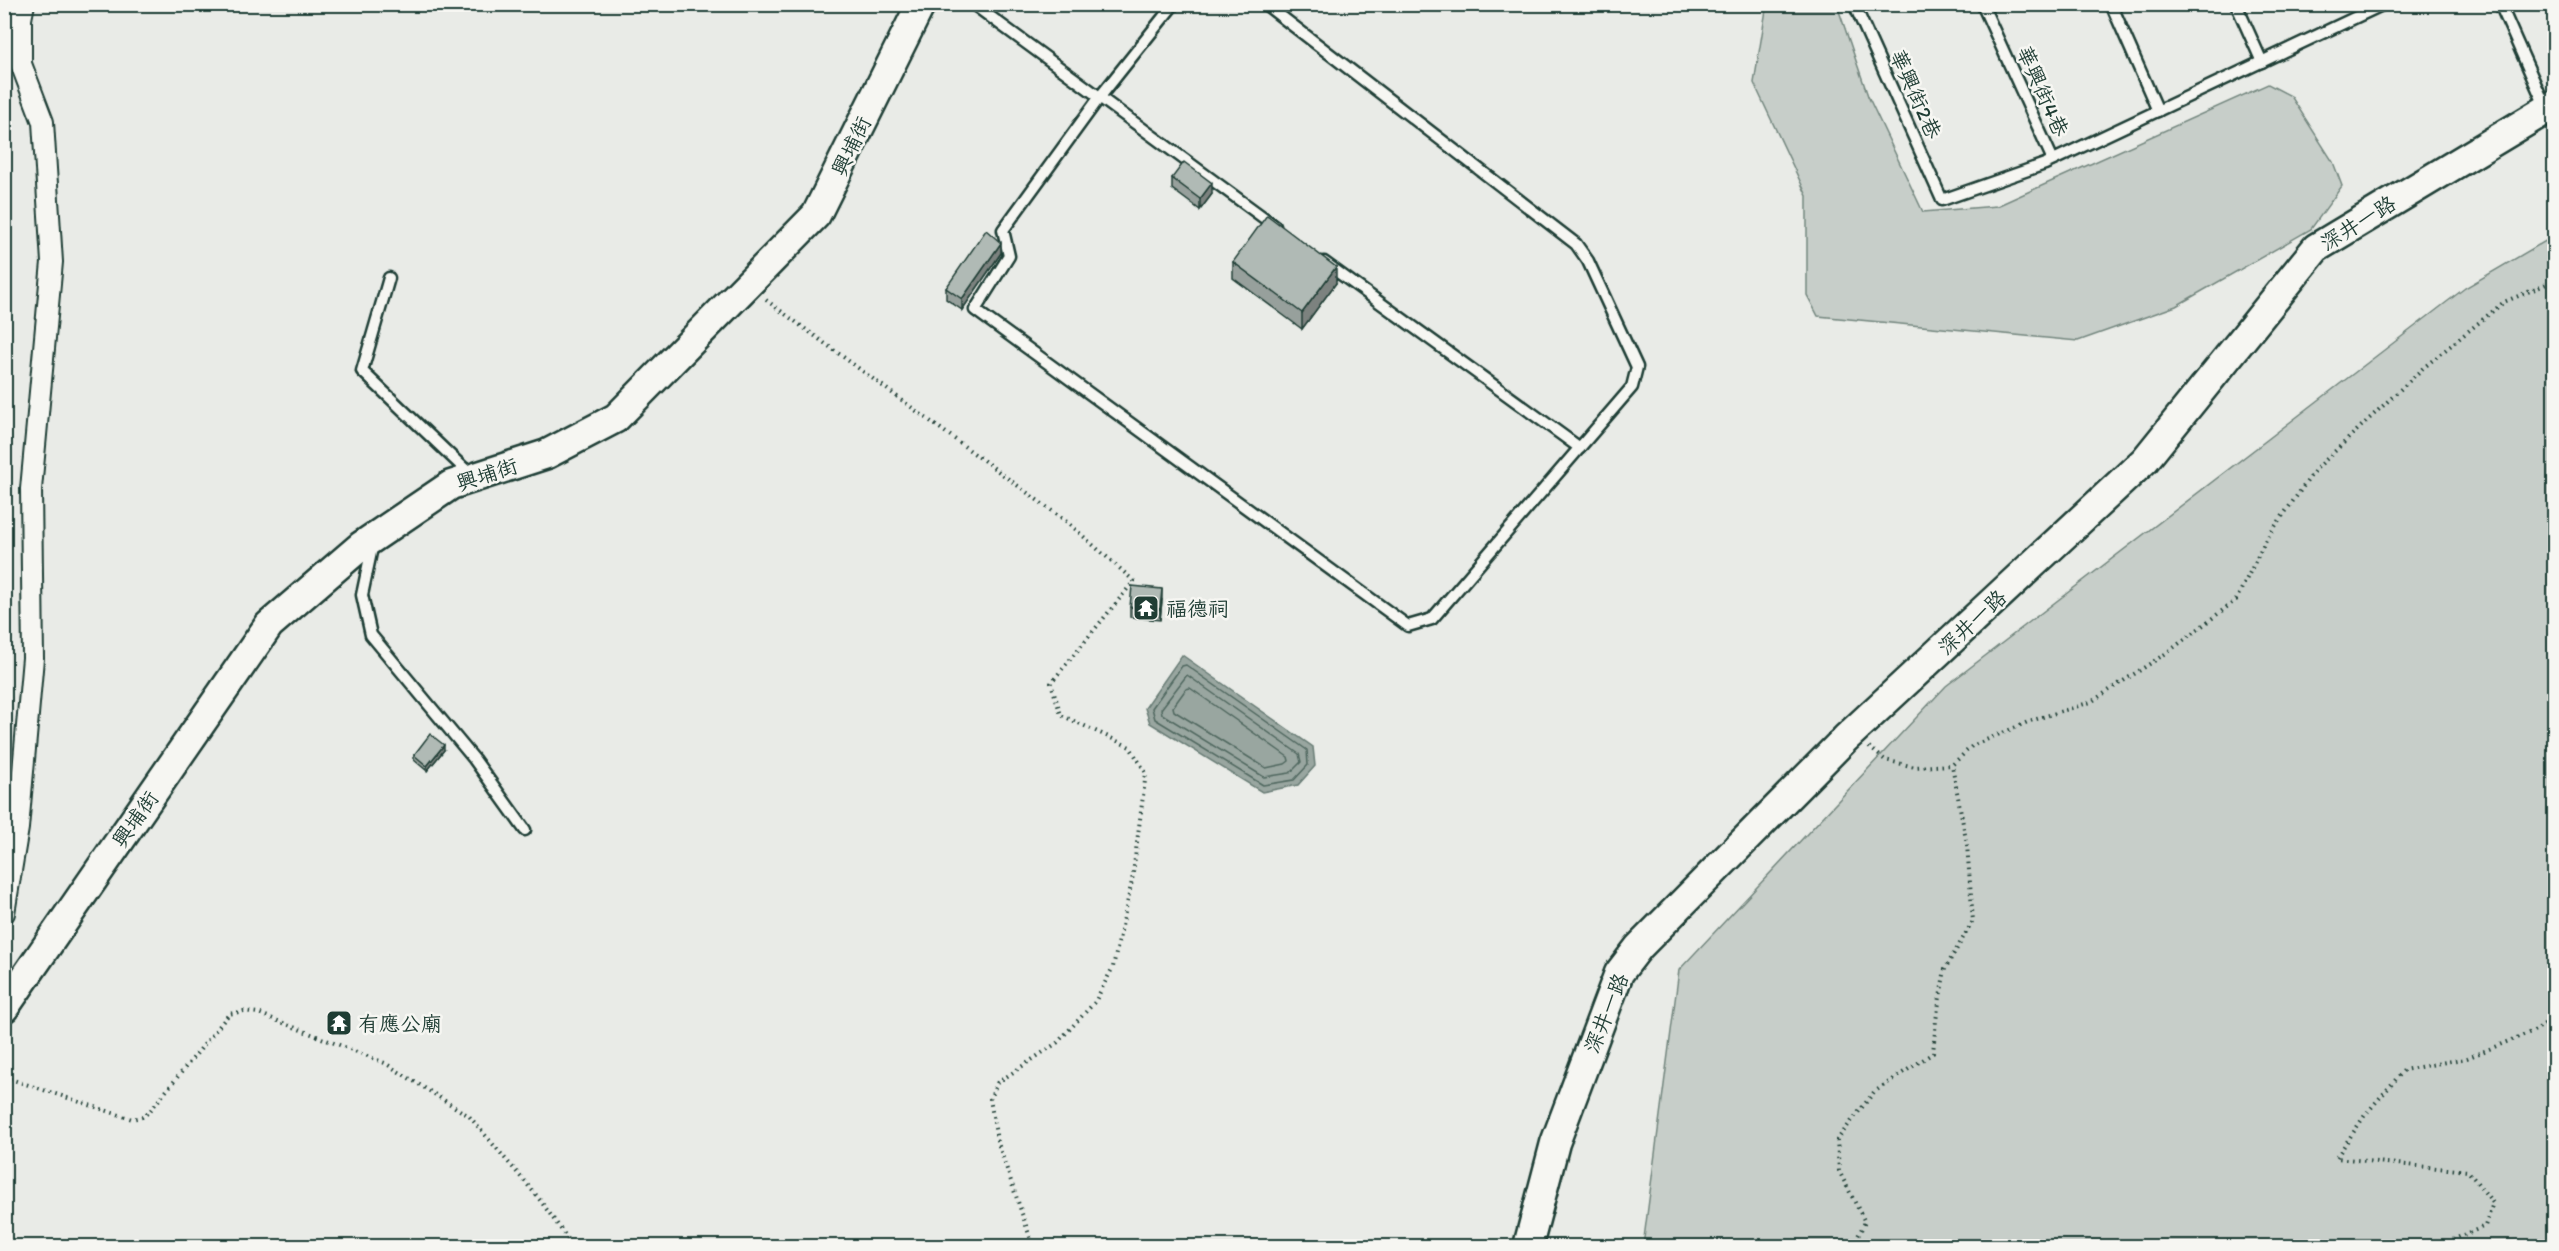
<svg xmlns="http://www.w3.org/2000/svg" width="2559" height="1251" font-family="Itim,'LXGW WenKai TC',sans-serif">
<rect width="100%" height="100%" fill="#e9ebe7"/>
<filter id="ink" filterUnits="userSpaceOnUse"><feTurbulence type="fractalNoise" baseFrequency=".0167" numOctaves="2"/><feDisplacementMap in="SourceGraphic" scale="12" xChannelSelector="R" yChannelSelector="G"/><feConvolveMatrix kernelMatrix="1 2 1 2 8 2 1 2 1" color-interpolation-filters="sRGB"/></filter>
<g filter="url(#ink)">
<g fill="#c7cec9" stroke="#73867e" stroke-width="1.5">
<path d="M1765,5H1837L1868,96L1923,212L1997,206L2268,84L2291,96L2333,162L2342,186L2311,229L2176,306L2078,341L1818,316L1807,295V196L1754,83L1766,10Z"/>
<path d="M2554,236V1246H1643L1679,970L1946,686L2465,288Z"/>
</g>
<path fill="#99a6a0" stroke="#687c75" stroke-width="1.5" d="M1182,655L1313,747L1315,766L1298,785L1262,792L1150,723L1145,708Z"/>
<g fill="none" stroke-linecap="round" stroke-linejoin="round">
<g stroke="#50675f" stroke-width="1.5">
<path d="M1186,665L1307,750L1308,765L1294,780L1263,785L1155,719L1152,708L1182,666Z"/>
<path d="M1187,675L1299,754L1301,762L1290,773L1264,777L1162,714L1161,709Z"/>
<path d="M1190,688L1288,757L1289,761L1285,764L1266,768L1174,711L1173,707L1186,689Z"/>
</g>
<g stroke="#1f3d34" stroke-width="15">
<g id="lane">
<path d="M973,4L1275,226"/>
<path d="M1174,4L1099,98L1003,230L1009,256L975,310L1408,626L1432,619L1632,387L1637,367L1588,261L1576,244L1265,4"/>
<path d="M1854,4L1942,200L2045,164L2384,4"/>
<path d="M1982,4L2053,160"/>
<path d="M2111,4L2158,111"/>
<path d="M2236,4L2262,62"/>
<path d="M2500,4L2546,108"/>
<path d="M1324,262L1580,448"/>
<path d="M389,278L362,371L472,476"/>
<path d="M373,543L362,595L371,635L474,759L525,830"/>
</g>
</g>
<g stroke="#1f3d34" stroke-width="24">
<path id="street" d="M4,913L18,828L33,658L31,489L52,262L43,122L21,64V19L24,4"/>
</g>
<g stroke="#1f3d34" stroke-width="33">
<g id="secondary">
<path d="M4,1008L269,625L361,546L451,485L547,454L616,418L816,215L921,4"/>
<path d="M1528,1246L1555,1143L1619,973L1639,947L1846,738L2145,460L2316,248L2554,105"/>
</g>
</g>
<g stroke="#1f3d34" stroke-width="4" stroke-dasharray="1.5 4.5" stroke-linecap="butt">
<path d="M766,300L1067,522L1134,581L1051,683L1061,715L1130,747L1146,773L1132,881L1113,967L1095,1002L1057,1043L997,1083L990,1099L997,1140L1033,1246"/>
<path d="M4,476L12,479"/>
<path d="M1869,747L1885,760L1915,767L1952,765L1972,746L2030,721L2091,702L2168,652L2236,600L2267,538L2315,470L2422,369L2504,302L2554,281"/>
<path d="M4,1077L132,1119L142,1117L149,1112L229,1014L244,1011L258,1013L385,1063L469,1116L537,1196L573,1246"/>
<path d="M1853,1246L1865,1222L1839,1171L1837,1140L1874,1092L1933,1053L1936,1020L1945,969L1973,921L1967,845L1952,765"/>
<path d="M2443,1246L2445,1243L2485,1226L2493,1203L2468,1171L2336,1158L2365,1115L2404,1070L2467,1058L2536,1030L2554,1017"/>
</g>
<use href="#lane" stroke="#f6f6f2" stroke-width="10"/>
<use href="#street" stroke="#f6f6f2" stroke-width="20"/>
<use href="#secondary" stroke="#f6f6f2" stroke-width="28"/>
</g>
<g fill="#97a09c" stroke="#1f3d34" stroke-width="1.5">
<path d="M1172,178L1212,194L1200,210L1172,189Z"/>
<path d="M1001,253L962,310L946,299V288Z"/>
<path d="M1233,262L1336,283L1302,329L1233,278Z"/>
<path d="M1162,600L1160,620L1130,617V607Z"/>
<path d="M444,750L427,771L414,760V755Z"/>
</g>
<g fill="#7b827f" stroke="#1f3d34" stroke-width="1.5">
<path d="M1212,183V194L1200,210V199Z"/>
<path d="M1001,243V253L962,310V299Z"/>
<path d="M1336,267V283L1302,329V313Z"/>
<path d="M1162,589V600L1160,620V609Z"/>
<path d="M444,745V750L427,771V766Z"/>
</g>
<g fill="#b0bab5" stroke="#1f3d34" stroke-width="1.5">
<path d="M1184,162L1212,183L1200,199L1172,178Z"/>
<path d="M1267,215L1336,267L1302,313L1233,262Z"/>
<path d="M986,230L1001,243L962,299L946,288Z"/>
<path d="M1132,586L1162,589L1160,609L1130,607Z"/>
<path d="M430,734L444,745L427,766L414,755Z"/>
</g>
</g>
<defs>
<g id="temple-square" transform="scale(1.35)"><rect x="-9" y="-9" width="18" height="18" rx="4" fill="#1f3d34" stroke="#f6f6f2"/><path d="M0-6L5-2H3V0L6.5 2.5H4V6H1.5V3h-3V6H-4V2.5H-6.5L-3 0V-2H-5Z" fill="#fff"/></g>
</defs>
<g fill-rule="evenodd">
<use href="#temple-square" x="1146" y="608"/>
<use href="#temple-square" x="339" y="1023"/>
</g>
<g text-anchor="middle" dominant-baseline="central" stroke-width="5" stroke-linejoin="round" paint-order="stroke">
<g font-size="21" fill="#1f3d34" stroke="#f6f6f2">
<text transform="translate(2043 91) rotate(66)">華興街4巷</text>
<text transform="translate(1916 94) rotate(66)">華興街2巷</text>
<text transform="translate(851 146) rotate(-64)">興埔街</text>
<text transform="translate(2358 223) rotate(-32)">深井一路</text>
<text transform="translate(487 474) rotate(-18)">興埔街</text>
<text transform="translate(1972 622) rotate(-43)">深井一路</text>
<text transform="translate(135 819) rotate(-55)">興埔街</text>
<text transform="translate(1606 1013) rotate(-68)">深井一路</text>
</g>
<g font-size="21" fill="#1f3d34" stroke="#f6f6f2" text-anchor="start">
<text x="1166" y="608">福德祠</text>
<text x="358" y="1023">有應公廟</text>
</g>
</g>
<rect width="2559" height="1251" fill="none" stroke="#f6f6f2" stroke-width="24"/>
<rect x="12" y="12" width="2535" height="1227" fill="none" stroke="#1f3d34" stroke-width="2" filter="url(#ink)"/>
</svg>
